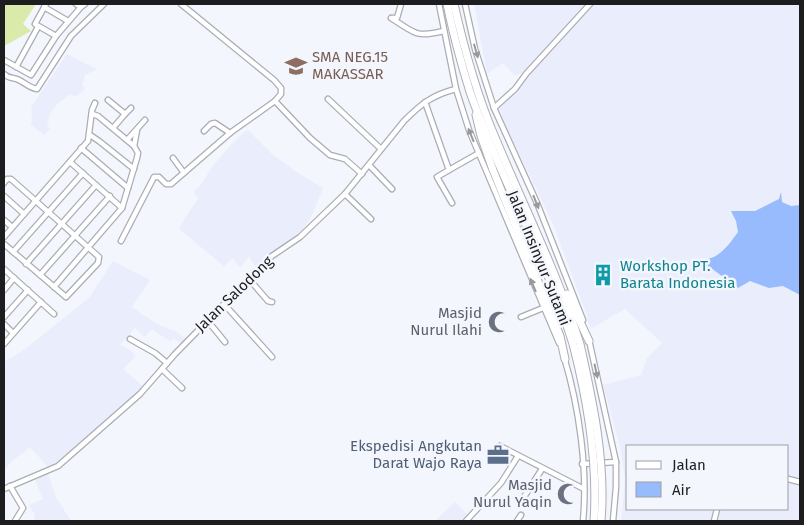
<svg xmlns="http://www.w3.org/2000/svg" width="804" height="525" font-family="'Fira Sans',sans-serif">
<rect width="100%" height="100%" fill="#f4f6fd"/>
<g fill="#eaedfc" fill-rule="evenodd">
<path d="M474,4H592V6L594,4H800V521H621L625,479L621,451L603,385L641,375L647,358L662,343L625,309L592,328L589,325L586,313L553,224L511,137L498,105L525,75L524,72L515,76L503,63L487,74ZM628,446H788V509H628Z"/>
<path d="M67,54L97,69L85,75L82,84L85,89L77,96L69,95L56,105L51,112L47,124L50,129L44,135L31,125L32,120L31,107Z"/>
<path d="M248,130L272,154L298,173L323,188L311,218L300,232L263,260L256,268L249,256L240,268L233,258L224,266L179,229L190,210L198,199L194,192L203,182L211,168L230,146L244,132Z"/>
<path d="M113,261L150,280L132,307L157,324L175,331L186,339L182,344L174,338L171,341L165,338L152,329L145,337L135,328L120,345L130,350L136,356L123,369L144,387L90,435L49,468L30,447L12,461L4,470V362L24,350L89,298Z"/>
<path d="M48,473L56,497L71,521H34L35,515L29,505L43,499L34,477Z"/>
<path d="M455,502L468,515L462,521H435Z"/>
</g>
<path fill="#d9eaab" d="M4,4H36L23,24L31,31L4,46Z"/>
<path fill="#97bbfc" d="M781,192L782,202L791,206L800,205V295L783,286L769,288L750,281L738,288L703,262L706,259C720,258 730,243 738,232L736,221L731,211H755L779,199Z"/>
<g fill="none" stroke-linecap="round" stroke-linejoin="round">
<g stroke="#abadb4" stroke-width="7">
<g id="minor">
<path d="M46,4L35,24L56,36"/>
<path d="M76,4L81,7L85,4"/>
<path d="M439,4L456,89L469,130L559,343"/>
<path d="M465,4L475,49L494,108L537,203L583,320"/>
<path d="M44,7L68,21"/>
<path d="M391,18C415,33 415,38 444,31"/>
<path d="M392,18H397L401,4"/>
<path d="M4,60L31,75L56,36L81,7"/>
<path d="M16,67L38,27"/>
<path d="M4,74C9,79 13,77 19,80C25,83 30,88 37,89L71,36L104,4"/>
<path d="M328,99L381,149"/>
<path d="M108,100L125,114L113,128"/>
<path d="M275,101L310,138L330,155L345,159L362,174"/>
<path d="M425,102L449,170L437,177L452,203"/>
<path d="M494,108L515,89L526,74L590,4"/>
<path d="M125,114L131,108"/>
<path d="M204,131L211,124L215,123L230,133"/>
<path d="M90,135L99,141L134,169"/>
<path d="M127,140L145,120"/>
<path d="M134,146L137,130"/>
<path d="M81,148L128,188"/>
<path d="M173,158L184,173"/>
<path d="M70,162L122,208"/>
<path d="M369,165L392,189"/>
<path d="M449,170L479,153"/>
<path d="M4,183L7,179H11L99,257L98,263L66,297L4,244"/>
<path d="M345,194L371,219"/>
<path d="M4,196L24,214"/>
<path d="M4,220L12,227"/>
<path d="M4,237L88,141L92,110L95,103"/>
<path d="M121,241L154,177H159L166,184H171L230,133L275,101L281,94V88L274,80L181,4"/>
<path d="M13,252L83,173"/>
<path d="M26,264L96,185"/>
<path d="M4,269L54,314"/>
<path d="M40,275L110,196"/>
<path d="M249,279L268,301L272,302"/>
<path d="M54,287L122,208L137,158L138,153L134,146L98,116L92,114"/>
<path d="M4,290L14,278"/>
<path d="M224,304L272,357"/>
<path d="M4,317L28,290"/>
<path d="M521,317L543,308"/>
<path d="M207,320L225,342"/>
<path d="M4,324L13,333"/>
<path d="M130,339L155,353L167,363"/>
<path d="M589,340L616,462V487L613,521"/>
<path d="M4,344L41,302"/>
<path d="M564,357C579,407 588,469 583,521"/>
<path d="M162,369L182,388"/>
<path d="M500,446L584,489"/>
<path d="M582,464L616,462"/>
<path d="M788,479L800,482"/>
<path d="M10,486L23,508L15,521"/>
<path d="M4,489L58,466L140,394L175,354L224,304L272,256L300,237L345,194L404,121C421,104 432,95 456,89"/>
<path d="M522,500L542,469"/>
<path d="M466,521L501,483L518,456"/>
<path d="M517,521L521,515"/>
<path d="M714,521L717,509"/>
</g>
</g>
<g stroke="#abadb4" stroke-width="9">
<g id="highway">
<path d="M447,4C453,33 461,63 470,92C500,178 546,257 573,344"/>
<path d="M454,4C464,48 476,93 494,135C523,205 557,272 580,344"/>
<path d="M476,115L481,136L493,170L560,336L565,359"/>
<path d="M567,294L589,341"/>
</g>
</g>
<use href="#minor" stroke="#fff" stroke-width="4.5"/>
<use href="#highway" stroke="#fff" stroke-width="7"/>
<g stroke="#abadb4" stroke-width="9" stroke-linecap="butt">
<g id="highway-bridge">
<path d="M573,344C588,402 598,462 594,521"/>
<path d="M580,344C593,402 606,462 601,521"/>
</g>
</g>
<use href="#highway-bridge" stroke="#fff" stroke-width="7"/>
</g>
<defs><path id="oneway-solid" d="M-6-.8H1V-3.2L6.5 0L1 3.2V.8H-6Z" transform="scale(1.25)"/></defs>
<g fill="#99999b">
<use href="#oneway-solid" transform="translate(476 51) rotate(74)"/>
<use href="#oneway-solid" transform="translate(471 135) rotate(-112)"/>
<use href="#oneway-solid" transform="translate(536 202) rotate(68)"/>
<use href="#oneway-solid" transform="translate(533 285) rotate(-113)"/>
<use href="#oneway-solid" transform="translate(596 371) rotate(78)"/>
</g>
<defs>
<g id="school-bare" transform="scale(1.725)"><path d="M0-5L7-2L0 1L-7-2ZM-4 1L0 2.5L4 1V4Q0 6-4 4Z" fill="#8d6e63" stroke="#f4f6fd" stroke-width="2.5" paint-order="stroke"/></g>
<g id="building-bare" transform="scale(1.725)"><path d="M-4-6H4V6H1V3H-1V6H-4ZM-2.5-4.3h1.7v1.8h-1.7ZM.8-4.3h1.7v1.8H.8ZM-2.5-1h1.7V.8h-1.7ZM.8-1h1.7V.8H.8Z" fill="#0f9aa8" stroke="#f4f6fd" stroke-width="2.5" paint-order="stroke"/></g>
<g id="mosque-bare" transform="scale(1.725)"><path d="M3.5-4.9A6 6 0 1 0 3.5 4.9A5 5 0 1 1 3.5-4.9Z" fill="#6b7280" stroke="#f4f6fd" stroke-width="2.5" paint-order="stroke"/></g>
<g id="office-bare" transform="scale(1.725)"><path d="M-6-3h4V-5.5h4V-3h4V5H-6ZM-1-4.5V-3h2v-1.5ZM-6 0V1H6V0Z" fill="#5c6f8a" stroke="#f4f6fd" stroke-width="2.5" paint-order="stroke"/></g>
</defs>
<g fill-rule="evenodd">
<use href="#school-bare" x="296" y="66"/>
<use href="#building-bare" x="603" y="275"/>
<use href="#mosque-bare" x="499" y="322"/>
<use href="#office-bare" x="498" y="455"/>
<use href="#mosque-bare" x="568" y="494"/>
</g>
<g text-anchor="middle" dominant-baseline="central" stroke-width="5" stroke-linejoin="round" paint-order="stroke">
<g font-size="15" fill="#785e54" stroke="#f4f6fd" text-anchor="start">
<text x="312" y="57">SMA NEG.15<tspan x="312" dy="17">MAKASSAR</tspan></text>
</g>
<g font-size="15" fill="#1d1d20" stroke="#f4f6fd">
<text transform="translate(539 258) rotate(68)">Jalan Insinyur Sutami</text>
<text transform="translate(234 294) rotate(-44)">Jalan Salodong</text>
</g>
<g font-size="15" fill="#0d838f" stroke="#f4f6fd" text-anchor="start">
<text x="620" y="266">Workshop PT.<tspan x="620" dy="17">Barata Indonesia</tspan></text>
</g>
<g font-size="15" fill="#5b616d" stroke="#f4f6fd" text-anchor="end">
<text x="482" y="313">Masjid<tspan x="482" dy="17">Nurul Ilahi</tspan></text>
<text x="552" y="485">Masjid<tspan x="552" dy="17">Nurul Yaqin</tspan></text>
</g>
<g font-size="15" fill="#4e5e75" stroke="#f4f6fd" text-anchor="end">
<text x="482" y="446">Ekspedisi Angkutan<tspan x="482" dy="17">Darat Wajo Raya</tspan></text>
</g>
</g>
<rect width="804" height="525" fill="none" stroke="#1d1d20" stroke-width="10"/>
<rect x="626" y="445" width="162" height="65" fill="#f4f6fd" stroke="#9e9fa5"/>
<rect x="636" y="461" width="25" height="8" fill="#ffffff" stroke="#9e9fa5"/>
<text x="672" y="470" font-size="15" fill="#1d1d20">Jalan</text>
<rect x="636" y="482" width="25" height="15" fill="#97bbfc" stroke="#9e9fa5"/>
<text x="672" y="495" font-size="15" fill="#1d1d20">Air</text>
</svg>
